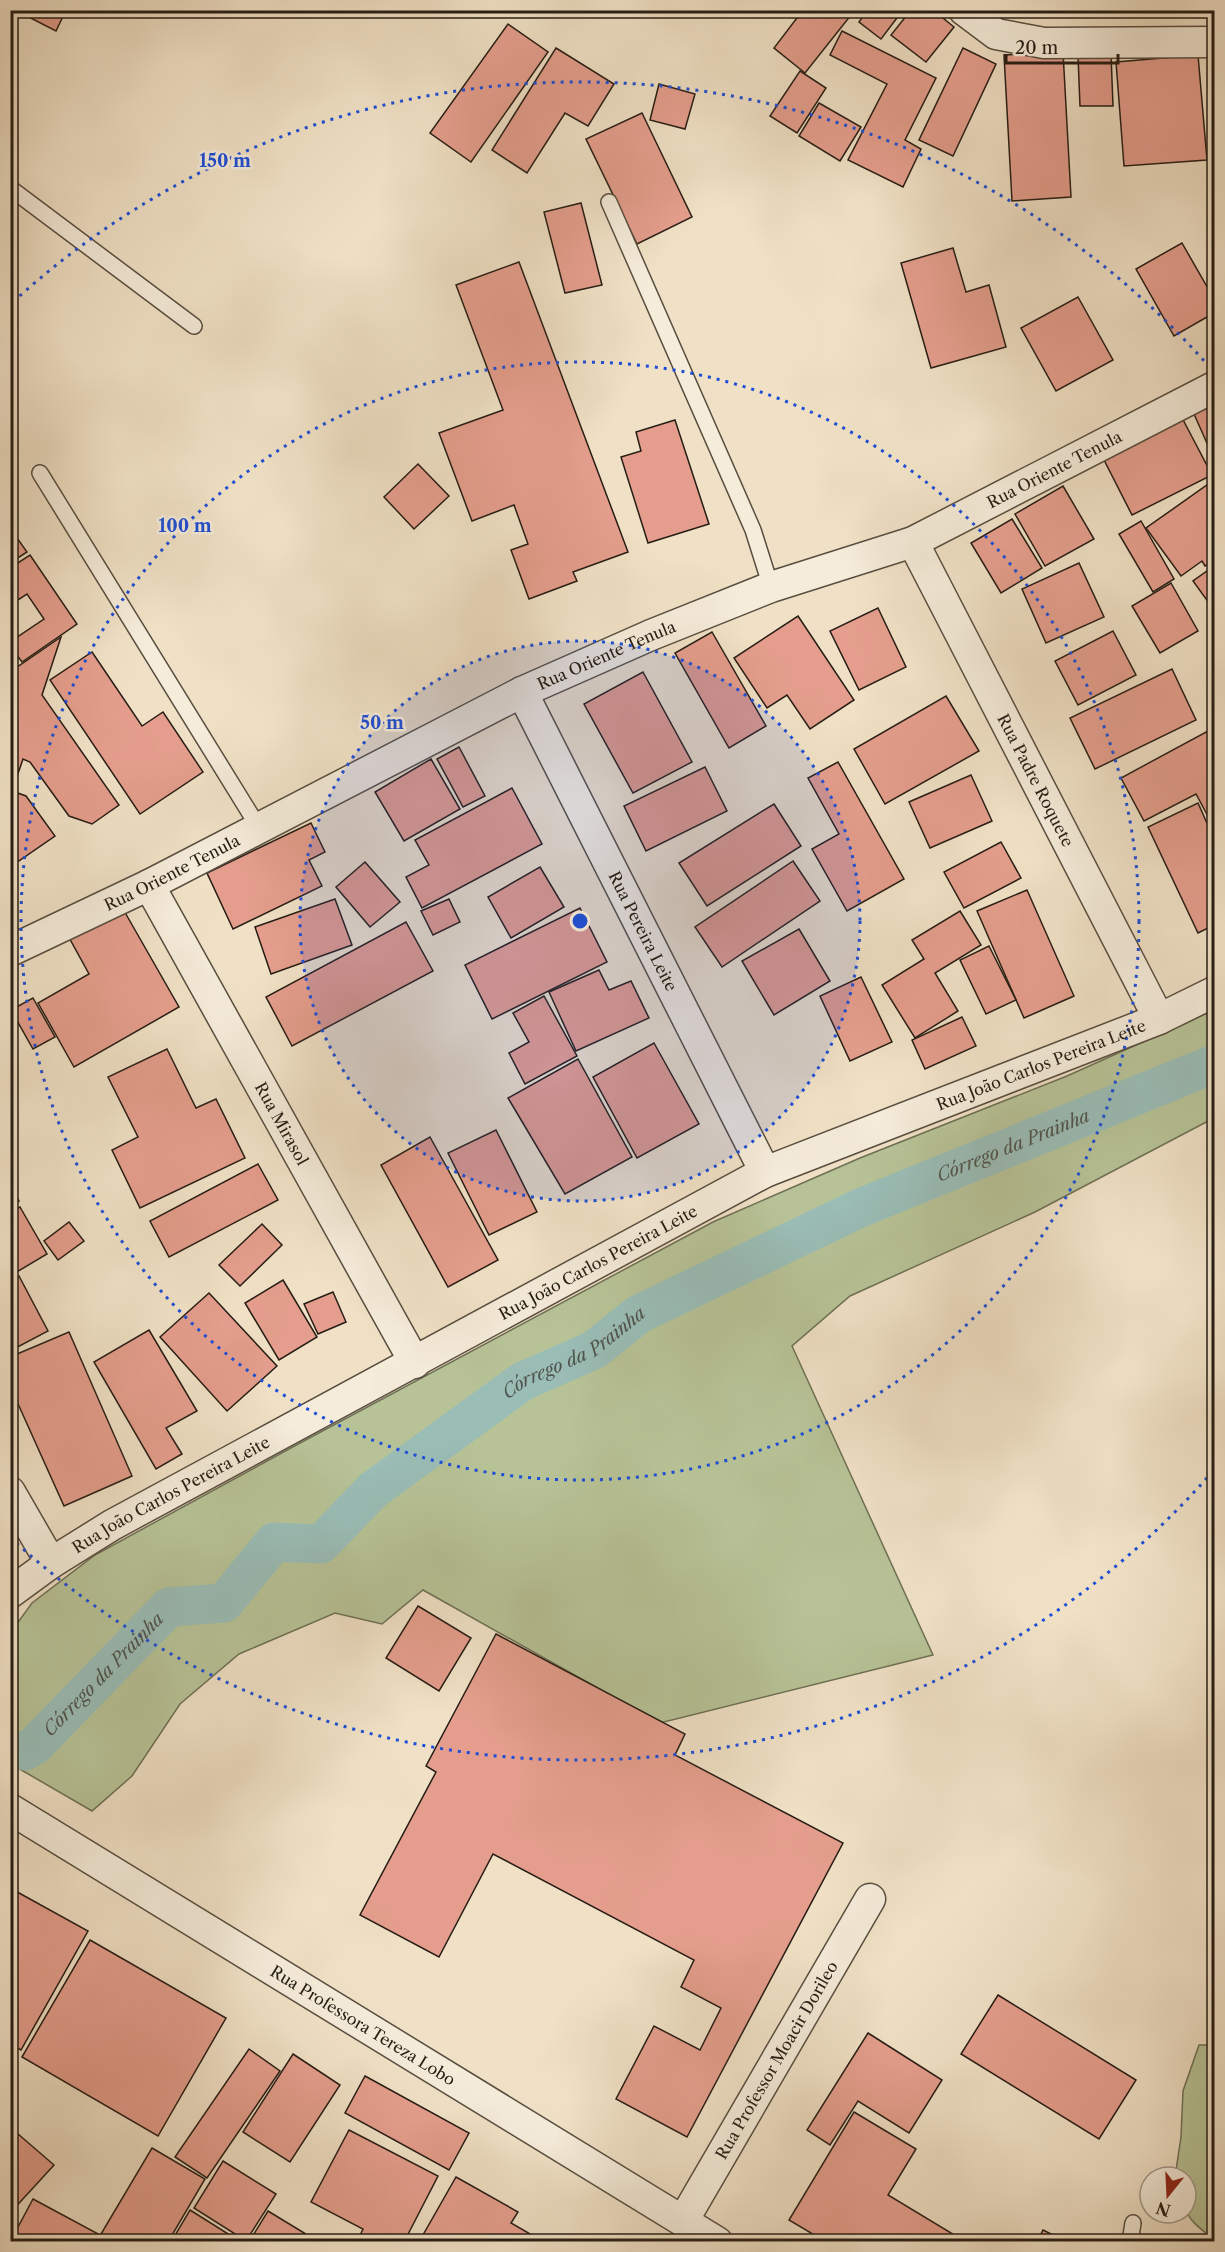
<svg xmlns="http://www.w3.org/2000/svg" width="1225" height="2252" font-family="'Libre Caslon Text',serif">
<rect width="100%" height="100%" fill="#f0e1c6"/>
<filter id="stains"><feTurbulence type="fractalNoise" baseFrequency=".00333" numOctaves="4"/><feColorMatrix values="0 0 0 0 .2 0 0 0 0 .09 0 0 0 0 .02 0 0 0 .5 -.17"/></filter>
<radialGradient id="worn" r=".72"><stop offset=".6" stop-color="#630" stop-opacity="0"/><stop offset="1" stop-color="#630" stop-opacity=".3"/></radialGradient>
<g fill="#b7c397" stroke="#6e7056" stroke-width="1.5">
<path d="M1214,1010V1118L1035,1212L850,1296L792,1346L933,1655L660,1723L423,1590L382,1624L335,1613L239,1654L180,1704L132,1776L92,1811L11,1764V1632L32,1603L95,1555L300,1443L713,1222L860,1158L1067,1076Z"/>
<path d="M1199,2045H1214V2240C1182,2213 1186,2219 1186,2177H1175L1181,2137L1183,2091Z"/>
</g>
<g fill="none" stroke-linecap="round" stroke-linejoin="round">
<path stroke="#9abdb6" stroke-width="39" id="s1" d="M25,1751L34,1746L169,1607L224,1603L274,1542L321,1544L373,1490L523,1381L594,1350L639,1314L860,1208L1214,1064"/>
</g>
<g fill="#e59e8d" stroke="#261d14" stroke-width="1.5">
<path d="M15,10H66L56,31Z"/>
<path d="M803,10H855L805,73L774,48Z"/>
<path d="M867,10H903L881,39L859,22Z"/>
<path d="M911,10H933L954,27L926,62L891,35Z"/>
<path d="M508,24L548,52L471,162L430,133Z"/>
<path d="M842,31L936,78L905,140L921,149L903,187L848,160L887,84L830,55Z"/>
<path d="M556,48L614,84L588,126L565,113L527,173L492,150Z"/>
<path d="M963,48L996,64L953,156L919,140Z"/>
<path d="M1063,52L1071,197L1012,201L1004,55Z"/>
<path d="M1111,54L1113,106H1080L1078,56Z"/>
<path d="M1198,55L1207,160L1124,166L1116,62Z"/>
<path d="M800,71L826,88L797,133L770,116Z"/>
<path d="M659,84L695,94L685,129L650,120Z"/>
<path d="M819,103L861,127L840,161L799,136Z"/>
<path d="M642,113L692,217L637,244L586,139Z"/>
<path d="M581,203L602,285L565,293L544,212Z"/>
<path d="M1182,243L1214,299V313L1174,336L1136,269Z"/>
<path d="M953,248L966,292L989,285L1006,347L931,368L901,263Z"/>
<path d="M519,262L628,552L573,572L577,581L529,599L511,550L528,544L514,505L472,521L439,433L503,410L456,285Z"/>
<path d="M1078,297L1113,360L1056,391L1021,328Z"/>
<path d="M1214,405V459L1194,414Z"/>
<path d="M1180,414L1212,475L1132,515L1101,454Z"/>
<path d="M675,420L709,524L648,543L621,457L641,451L636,432Z"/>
<path d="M418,464L449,496L414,529L384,497Z"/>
<path d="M1214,480V560L1205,566L1202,561L1181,576L1146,528Z"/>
<path d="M1063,486L1094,539L1045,566L1015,514Z"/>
<path d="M1012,519L1042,568L1001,593L971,543Z"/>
<path d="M1141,521L1174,579L1153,592L1119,534Z"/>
<path d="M10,528L27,552L10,563Z"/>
<path d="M30,555L77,624L22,662L10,646V642L44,619L27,594L10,605V568Z"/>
<path d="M1079,563L1104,617L1046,643L1022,589Z"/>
<path d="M1214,566V610L1193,581Z"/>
<path d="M1171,583L1198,631L1160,653L1132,606Z"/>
<path d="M878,608L906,667L859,690L830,631Z"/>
<path d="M798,616L854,700L810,729L787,695L767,708L734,658Z"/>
<path d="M1113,631L1136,675L1078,705L1055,661Z"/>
<path d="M712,632L766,726L729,748L675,653Z"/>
<path d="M61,637L42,695L119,805L92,824L69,816L30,762L23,759L12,791L26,796L55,836L10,867V672Z"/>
<path d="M92,652L142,726L163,712L203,772L140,814L50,680Z"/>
<path d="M1172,669L1196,720L1095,769L1070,718Z"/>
<path d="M643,672L692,762L633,793L584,704Z"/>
<path d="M946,696L979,751L885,804L854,749Z"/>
<path d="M1208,731L1214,742V818L1210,820L1196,794L1144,821L1121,778Z"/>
<path d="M459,747L485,796L463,807L437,759Z"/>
<path d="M431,759L460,809L404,841L375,792Z"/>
<path d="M838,762L904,879L847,911L812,849L839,834L808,778Z"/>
<path d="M705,767L727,811L646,851L624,806Z"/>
<path d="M971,775L992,821L930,848L909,802Z"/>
<path d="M512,788L542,844L422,908L406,877L429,865L415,840Z"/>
<path d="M1198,803L1214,839V925L1198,933L1148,827Z"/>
<path d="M774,804L801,846L707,906L679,863Z"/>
<path d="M311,823L325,852L309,860L322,886L233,929L207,873Z"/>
<path d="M1001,842L1021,878L964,908L944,872Z"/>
<path d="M793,861L820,901L722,967L695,927Z"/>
<path d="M365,862L400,902L370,927L336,887Z"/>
<path d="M540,867L564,907L511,938L488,897Z"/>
<path d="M1027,890L1074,996L1024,1018L977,911Z"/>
<path d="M335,899L352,945L271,974L255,927Z"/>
<path d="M449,899L460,922L433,935L421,911Z"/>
<path d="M119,902L179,1007L74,1067L38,1003L89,974L66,932Z"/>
<path d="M580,908L607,962L492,1019L465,965Z"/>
<path d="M960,911L981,945L935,973L958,1011L915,1038L882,985L924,959L912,940Z"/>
<path d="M406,922L433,971L292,1046L266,997Z"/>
<path d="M799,929L830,981L774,1015L742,961Z"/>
<path d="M989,946L1016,1000L986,1014L960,960Z"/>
<path d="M599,970L609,990L631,981L649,1018L576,1051L549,992Z"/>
<path d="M861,977L892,1042L850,1061L820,996Z"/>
<path d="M544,996L577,1056L525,1084L509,1053L529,1042L513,1013Z"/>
<path d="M33,998L55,1037L33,1049L11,1010Z"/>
<path d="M962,1017L976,1046L925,1069L912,1040Z"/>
<path d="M654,1043L699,1124L637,1158L593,1077Z"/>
<path d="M167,1049L196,1108L216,1099L245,1158L140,1208L112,1150L138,1137L108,1077Z"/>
<path d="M578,1059L632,1157L565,1194L508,1098Z"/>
<path d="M496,1130L537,1212L489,1235L448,1153Z"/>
<path d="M430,1137L498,1260L448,1287L381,1165Z"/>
<path d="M258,1164L278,1200L169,1257L150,1221Z"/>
<path d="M10,1182L19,1201L10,1204Z"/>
<path d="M20,1207L47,1254L10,1276V1212Z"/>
<path d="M69,1222L84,1241L58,1260L44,1241Z"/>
<path d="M262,1224L282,1245L240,1286L219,1265Z"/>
<path d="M19,1276L48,1331L10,1351V1281Z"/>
<path d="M283,1280L317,1337L279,1360L245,1303Z"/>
<path d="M333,1292L346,1322L318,1334L304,1304Z"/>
<path d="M209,1293L277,1366L227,1411L160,1337Z"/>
<path d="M149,1330L197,1411L166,1428L182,1454L156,1469L94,1362Z"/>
<path d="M69,1332L132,1476L64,1506L14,1395L10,1397V1357Z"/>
<path d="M418,1606L471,1638L439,1691L386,1658Z"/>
<path d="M496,1634L685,1734L675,1755L843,1843L687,2137L616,2099L654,2026L700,2050L721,2008L681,1987L694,1960L493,1854L439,1957L360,1915L436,1772L426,1766Z"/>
<path d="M10,1888L88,1931L21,2050L10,2044Z"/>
<path d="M90,1940L226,2018L158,2136L22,2057Z"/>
<path d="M998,1995L1136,2080L1099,2139L961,2054Z"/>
<path d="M868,2033L942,2080L909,2133L858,2101L830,2145L807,2130Z"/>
<path d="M249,2049L280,2071L207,2178L175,2157Z"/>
<path d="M293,2054L340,2085L290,2162L243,2132Z"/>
<path d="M365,2076L469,2133L449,2170L345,2113Z"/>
<path d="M854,2112L916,2149L888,2195L966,2242H826L789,2220Z"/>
<path d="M10,2127L54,2165L10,2213Z"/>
<path d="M349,2130L438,2176L404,2242H357L363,2229L311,2202Z"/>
<path d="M152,2148L205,2179L168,2242H114L101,2234Z"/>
<path d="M223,2161L276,2194L246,2241L194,2208Z"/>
<path d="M456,2177L518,2212L511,2223L544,2242H419Z"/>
<path d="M33,2199L102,2236L99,2242H10Z"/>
<path d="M190,2210L241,2242H171Z"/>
<path d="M268,2211L319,2242H249Z"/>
<path d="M1043,2230L1067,2242H1037Z"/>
</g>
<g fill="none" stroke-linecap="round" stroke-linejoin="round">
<g stroke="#584e40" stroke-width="18">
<g id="service">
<path d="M10,188L194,326"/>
<path d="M609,202L753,530L771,587"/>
<path d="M40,473L259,828"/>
<path d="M1130,2242L1133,2223"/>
</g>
</g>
<g stroke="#584e40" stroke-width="33">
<g id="minor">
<path d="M964,10L996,34L1044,43L1214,42"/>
<path id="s2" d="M913,542L1159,1019"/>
<path id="s3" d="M522,692L765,1172"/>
<path id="s4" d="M149,885L415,1363"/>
<path id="s5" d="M10,951L149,885L522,692L651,635L771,587L913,542L1214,387"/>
<path d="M10,1492L51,1563"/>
<path id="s6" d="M10,1593L51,1563L112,1525L765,1172L1159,1019L1214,992"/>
<path id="s7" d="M10,1809L717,2242"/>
<path id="s8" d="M683,2221L870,1899"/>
</g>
</g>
<use href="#service" stroke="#f5ecda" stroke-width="15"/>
<use href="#minor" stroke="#f5ecda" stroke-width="30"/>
</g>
<circle cx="580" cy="921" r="280" fill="#1d4ed8" fill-opacity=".12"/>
<g fill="none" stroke="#1d4ed8" stroke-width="3" stroke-dasharray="3 6">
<circle cx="580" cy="921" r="280"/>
<circle cx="580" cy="921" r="559"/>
<path d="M1213 1471A839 839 0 0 1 13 1540M13 302A839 839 0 0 1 1213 371"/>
</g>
<g text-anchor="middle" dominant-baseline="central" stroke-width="5" stroke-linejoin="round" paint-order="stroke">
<g font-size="16" fill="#261d14" stroke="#f5ecda">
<text stroke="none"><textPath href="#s5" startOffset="1152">Rua Oriente Tenula</textPath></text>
<text stroke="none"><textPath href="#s5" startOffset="666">Rua Oriente Tenula</textPath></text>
<text stroke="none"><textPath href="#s2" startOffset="268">Rua Padre Roquete</textPath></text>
<text stroke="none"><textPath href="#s5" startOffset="180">Rua Oriente Tenula</textPath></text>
<text stroke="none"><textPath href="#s3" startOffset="268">Rua Pereira Leite</textPath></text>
<text stroke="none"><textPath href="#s6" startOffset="1161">Rua João Carlos Pereira Leite</textPath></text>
<text stroke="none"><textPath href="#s4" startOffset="273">Rua Mirasol</textPath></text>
<text stroke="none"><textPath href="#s6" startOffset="675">Rua João Carlos Pereira Leite</textPath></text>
<text stroke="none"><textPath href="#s6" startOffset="189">Rua João Carlos Pereira Leite</textPath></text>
<text stroke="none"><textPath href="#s7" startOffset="414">Rua Professora Tereza Lobo</textPath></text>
<text stroke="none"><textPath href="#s8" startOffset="186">Rua Professor Moacir Dorileo</textPath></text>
</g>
<g font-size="18" font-style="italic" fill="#4f554d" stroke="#f5ecda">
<text stroke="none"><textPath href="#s1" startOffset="1191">Córrego da Prainha</textPath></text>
<text stroke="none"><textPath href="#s1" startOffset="704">Córrego da Prainha</textPath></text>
<text stroke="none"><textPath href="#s1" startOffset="110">Córrego da Prainha</textPath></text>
</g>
</g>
<circle cx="580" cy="921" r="9" fill="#1d4ed8" stroke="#f5ecda" stroke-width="3"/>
<g font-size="18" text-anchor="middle" font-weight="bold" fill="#1d4ed8" stroke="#f5ecda" stroke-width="5" stroke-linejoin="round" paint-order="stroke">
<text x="225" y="167">150 m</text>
<text x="185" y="532">100 m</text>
<text x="382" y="729">50 m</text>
</g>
<rect width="1225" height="2252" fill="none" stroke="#f0e1c6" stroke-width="36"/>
<rect x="12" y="12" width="1201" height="2228" fill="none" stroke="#261d14" stroke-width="3"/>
<rect x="18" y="18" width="1189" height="2216" fill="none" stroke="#261d14" stroke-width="1.5"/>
<g transform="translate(1168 2195) rotate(198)"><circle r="28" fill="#f5ecda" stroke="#a2998b" stroke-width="1.5"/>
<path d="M0-4.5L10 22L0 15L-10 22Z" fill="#8f2418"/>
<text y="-9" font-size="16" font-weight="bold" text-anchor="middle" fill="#261d14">N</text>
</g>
<path d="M1006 54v9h112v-9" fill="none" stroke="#261d14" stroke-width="3"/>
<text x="1015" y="54" font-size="18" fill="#261d14" stroke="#f5ecda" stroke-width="4.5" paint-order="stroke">20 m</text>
<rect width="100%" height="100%" filter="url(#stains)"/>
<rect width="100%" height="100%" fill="url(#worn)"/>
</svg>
